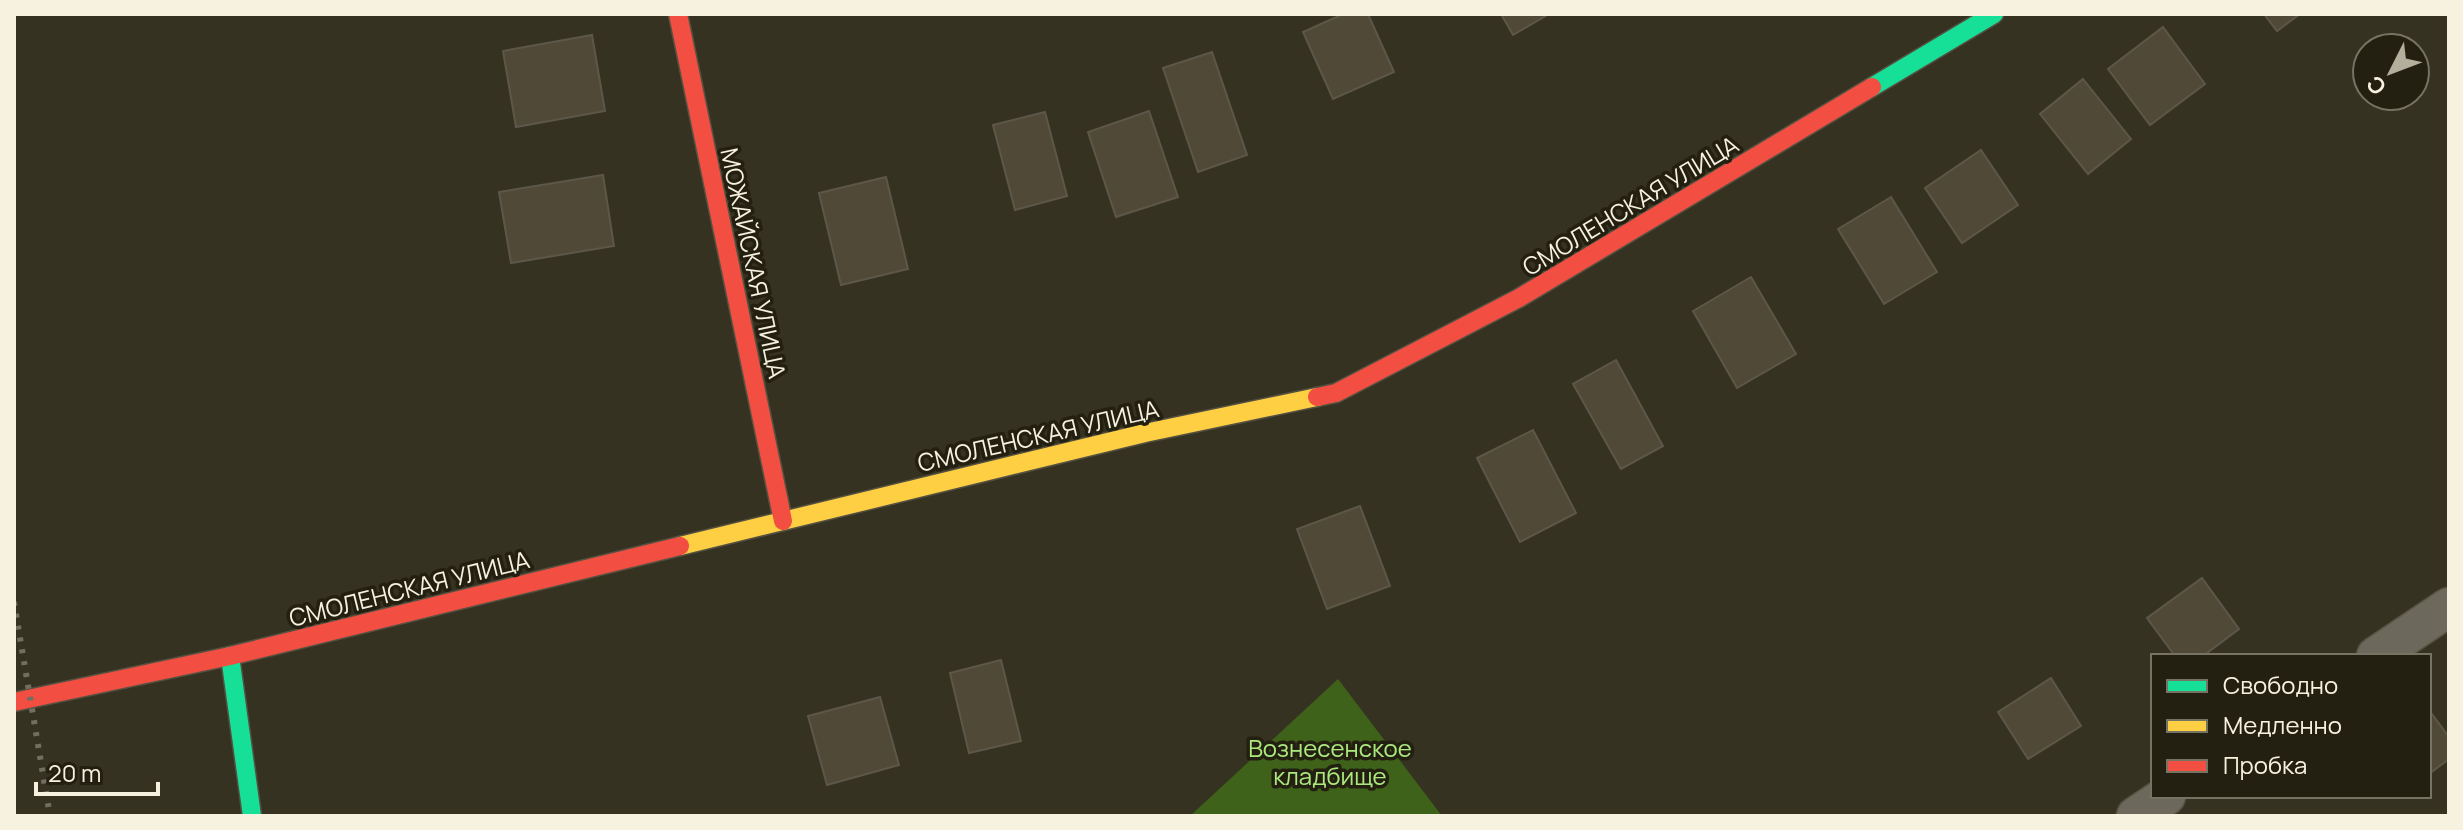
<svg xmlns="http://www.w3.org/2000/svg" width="2463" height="830" font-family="Manrope,sans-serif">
<rect width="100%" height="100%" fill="#363221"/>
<path fill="#3e621a" d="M1338,679L1442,816H1190Z"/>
<g fill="#504938" stroke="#5d574a" stroke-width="2">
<path d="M1343,14H1368L1394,72L1333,99L1303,32Z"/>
<path d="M1501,14H1549L1513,35Z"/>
<path d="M2264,14H2300L2277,31Z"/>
<path d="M2163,27L2205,84L2150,125L2108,69Z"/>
<path d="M592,35L605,111L516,127L503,51Z"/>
<path d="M1212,52L1247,155L1198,172L1163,68Z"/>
<path d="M2083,79L2131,139L2088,174L2040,114Z"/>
<path d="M1149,111L1178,197L1116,217L1088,132Z"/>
<path d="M1045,112L1067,196L1015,210L993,125Z"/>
<path d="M1981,150L2018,205L1962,243L1925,188Z"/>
<path d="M603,175L614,246L511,263L499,192Z"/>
<path d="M886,177L908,269L841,285L819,193Z"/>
<path d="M1891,197L1937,272L1884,304L1838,229Z"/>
<path d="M1751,277L1796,354L1737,388L1693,311Z"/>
<path d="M1616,360L1663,446L1621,469L1573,384Z"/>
<path d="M1533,430L1576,513L1520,542L1477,458Z"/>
<path d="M1360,506L1390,586L1327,609L1297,529Z"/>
<path d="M2202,578L2239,629L2203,656H2175L2147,618Z"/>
<path d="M1001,660L1021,741L969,753L950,673Z"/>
<path d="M2051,678L2081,726L2028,759L1998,712Z"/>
<path d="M880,697L899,765L827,785L808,716Z"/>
<path d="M2429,710L2449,737V759L2429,774Z"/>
</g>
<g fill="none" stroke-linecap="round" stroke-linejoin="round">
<g stroke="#555141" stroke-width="41">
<g id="street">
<path d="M2376,656L2449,607"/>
<path d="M2136,816L2166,796"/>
</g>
</g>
<g stroke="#555141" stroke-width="21">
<g id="fast">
<path d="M1872,87L1994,14"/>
<path d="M230,656L252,816"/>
</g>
</g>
<g stroke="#555141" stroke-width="21">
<path id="slow" d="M680,546L1145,433L1317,397"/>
</g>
<g stroke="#555141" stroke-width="21">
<g id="jam">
<path d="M678,14L783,521"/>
<path d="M1317,397L1336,393L1519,298L1872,87"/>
<path d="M14,702L230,656L680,546"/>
</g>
</g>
<use href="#street" stroke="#6c685b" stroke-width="38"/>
<use href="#fast" stroke="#16e098" stroke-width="18"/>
<use href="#slow" stroke="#ffcf43" stroke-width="18"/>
<use href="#jam" stroke="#f24e42" stroke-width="18"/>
<path stroke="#726e62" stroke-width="6" stroke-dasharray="4 8" stroke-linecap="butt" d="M14,602L50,816"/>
</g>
<g text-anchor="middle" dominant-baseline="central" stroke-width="7" stroke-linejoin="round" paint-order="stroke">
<g font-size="24" fill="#f6f2df" stroke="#231f11">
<text transform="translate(1630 205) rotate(-31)">СМОЛЕНСКАЯ УЛИЦА</text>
<text transform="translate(754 263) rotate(78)">МОЖАЙСКАЯ УЛИЦА</text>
<text transform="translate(1038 435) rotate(-13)">СМОЛЕНСКАЯ УЛИЦА</text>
<text transform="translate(409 588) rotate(-14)">СМОЛЕНСКАЯ УЛИЦА</text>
</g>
<g font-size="24" fill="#abe97f" stroke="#231f11">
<text x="1330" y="747">Вознесенское<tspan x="1330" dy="28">кладбище</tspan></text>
</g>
</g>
<rect width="2463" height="830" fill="none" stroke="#f6f2df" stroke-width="32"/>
<rect x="2151" y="654" width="280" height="144" fill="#231f11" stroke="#777363" stroke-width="2"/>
<rect x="2167" y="680" width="40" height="12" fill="#16e098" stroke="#777363" stroke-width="2"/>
<text x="2223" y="694" font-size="24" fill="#f6f2df">Свободно</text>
<rect x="2167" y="720" width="40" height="12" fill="#ffcf43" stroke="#777363" stroke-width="2"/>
<text x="2223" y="734" font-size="24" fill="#f6f2df">Медленно</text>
<rect x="2167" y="760" width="40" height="12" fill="#f24e42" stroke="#777363" stroke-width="2"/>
<text x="2223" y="774" font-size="24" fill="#f6f2df">Пробка</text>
<g transform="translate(2391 72) rotate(228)"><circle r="38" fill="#231f11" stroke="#777363" stroke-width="2"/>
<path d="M0-6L14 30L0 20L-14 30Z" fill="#b3af9c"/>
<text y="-12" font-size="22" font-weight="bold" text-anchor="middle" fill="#f6f2df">С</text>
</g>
<path d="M36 782v12h122v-12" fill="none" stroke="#f6f2df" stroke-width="4"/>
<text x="48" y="782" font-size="24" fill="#f6f2df" stroke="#231f11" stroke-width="6" paint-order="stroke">20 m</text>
</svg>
